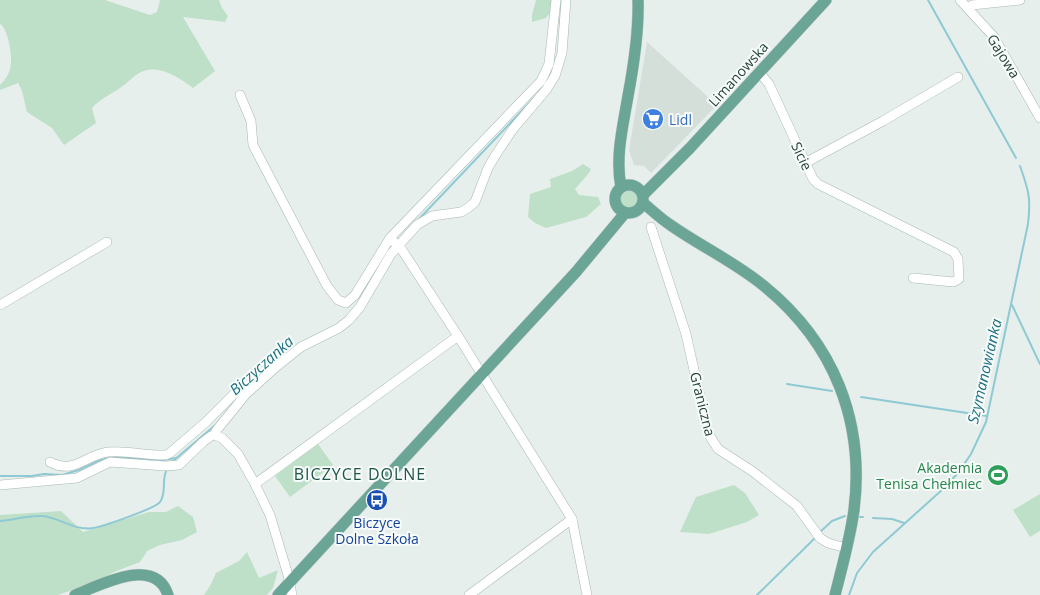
<svg xmlns="http://www.w3.org/2000/svg" width="1040" height="595" font-family="'Open Sans',sans-serif">
<rect width="100%" height="100%" fill="#e6efeb"/>
<path fill="#d4dfda" d="M647,42L717,105L651,173L644,166L634,165L629,150Z"/>
<g fill="#bfe0c8">
<path d="M0,0H105L150,15L157,12L160,0H219L222,8L228,16L225,22L183,17L215,71L193,88C178,77 158,63 139,73C132,77 127,84 120,88C110,95 100,99 92,108L96,123L64,145L52,128L27,112C24,102 24,92 18,83L0,90V85C6,79 10,73 11,64C12,55 8,28 0,24Z"/>
<path d="M536,0H552L551,11L546,18L532,22V15Z"/>
<path d="M583,164L591,169L589,173L575,189L579,195L598,197L601,204L586,217L546,228L535,223L528,217L530,194L551,187L550,179L572,171Z"/>
<circle cx="629" cy="199" r="10"/>
<path d="M318,444L333,465L290,497L275,476Z"/>
<path d="M734,485L745,493L759,515L747,522L709,534L680,532L696,497Z"/>
<path d="M1040,494V531L1030,537L1013,510Z"/>
<path d="M178,506L193,517L197,532L182,540L160,545L147,551L140,562L114,572L95,582L58,595H0V515L61,511L83,532L149,512H166Z"/>
<path d="M247,552L259,578L278,570L273,588L267,595H204L211,584L216,573L239,561Z"/>
</g>
<g fill="none" stroke-linecap="round" stroke-linejoin="round">
<g stroke="#8ec9d4" stroke-width="2">
<path d="M928,0L1016,158"/>
<path d="M560,27L562,0"/>
<path d="M419,219L536,96"/>
<path d="M360,299L377,269"/>
<path d="M1012,305L1040,364"/>
<path d="M787,384L832,391"/>
<path d="M861,397L987,416"/>
<path d="M173,461L219,422"/>
<path d="M0,476H32L44,474L62,475L79,470L98,461L113,457L164,460L176,458"/>
<path d="M860,517H863"/>
<path d="M873,518L892,519L904,523"/>
<path d="M0,521C13,520 28,515 42,516C56,517 68,526 82,528C85,528 90,529 93,528C102,527 156,508 160,502C167,493 161,479 167,469"/>
<path d="M820,532L832,521L845,516"/>
<path d="M757,595L815,538"/>
<path d="M849,595L857,573L873,552L943,489L958,473L971,454L986,422L1028,224C1031,199 1029,191 1020,166"/>
</g>
<g stroke="#a8b8b2" stroke-width="10">
<g id="minor">
<path d="M960,0L994,37L1040,118"/>
<path d="M968,8L972,5L1020,0"/>
<path d="M760,73L769,84L813,179L818,184L954,252L958,259L959,279L953,282L913,278"/>
<path d="M240,95L251,121L253,145L327,286L338,300L346,303L355,295L390,238L541,81L549,64L556,0"/>
<path d="M805,163L883,121L958,77"/>
<path d="M651,227L686,334L708,433L718,449L752,471L797,506L820,538L828,543L846,548"/>
<path d="M394,242L402,250L458,336L572,519L587,595"/>
<path d="M0,305L107,242"/>
<path d="M215,435L216,431L246,394L276,367L301,347L339,328L349,320L360,307L391,254L417,225L432,216L461,212L468,208L475,202L488,168L495,156L513,129L546,90L555,76L562,53L566,0"/>
<path d="M50,462C74,475 85,455 108,452C128,450 146,456 166,455L170,453L206,422L244,384"/>
<path d="M255,484L458,336"/>
<path d="M0,485L77,478L110,462L165,466L179,465L203,442L211,436L215,435L222,438L238,454L254,482L270,515L288,575L292,595"/>
<path d="M469,595L572,519"/>
</g>
</g>
<g stroke="#c2cac8" stroke-width="12">
<g id="major">
<circle cx="629" cy="199" r="14"/>
<path d="M621,187C615,157 623,126 628,96C634,64 639,32 638,0"/>
<path d="M643,195L690,148L826,0"/>
<path d="M643,203C652,210 660,218 669,224C700,246 735,262 764,286C834,343 865,421 854,510C850,539 842,567 835,595"/>
<path d="M75,595C100,585 155,555 168,595"/>
<path d="M278,595L576,272L625,213"/>
</g>
</g>
<use href="#minor" stroke="#fff" stroke-width="9"/>
<use href="#major" stroke="#6aa596" stroke-width="11"/>
</g>
<defs>
<g id="supermarket-disc" transform="scale(1.125)"><circle r="9.5" fill="#3f7fe0" stroke="#f7fbf9"/><path d="M-6-5.5h2.5l.6 2H6L4.5 2H-2.5L-4.4-4H-6ZM-1.5 3.2a1.3 1.3 0 1 0 .1 0ZM3 3.2a1.3 1.3 0 1 0 .1 0Z" fill="#fff"/></g>
<g id="stadium-disc" transform="scale(1.125)"><circle r="9.5" fill="#2e9e5b" stroke="#f7fbf9"/><path d="M0-5a6.5 5 0 1 0 0 10a6.5 5 0 1 0 0-10ZM-3.5-1.8h7v3.6h-7Z" fill="#fff"/></g>
<g id="bus-disc" transform="scale(1.125)"><circle r="9.5" fill="#1a4fb4" stroke="#f7fbf9"/><path d="M-5-6H5V4H4V6H2V4H-2V6H-4V4H-5ZM-3.5-4V0h7V-4ZM-3.5 1.2v1.5H-2V1.2ZM2 1.2v1.5H3.5V1.2Z" fill="#fff"/></g>
</defs>
<g fill-rule="evenodd">
<use href="#supermarket-disc" x="653" y="119"/>
<use href="#stadium-disc" x="998" y="475"/>
<use href="#bus-disc" x="377" y="500"/>
</g>
<g text-anchor="middle" dominant-baseline="central" stroke-width="4" stroke-linejoin="round" paint-order="stroke">
<g font-size="14" fill="#24423a" stroke="#f7fbf9">
<text transform="translate(1004 56) rotate(58)">Gajowa</text>
<text transform="translate(738 74) rotate(-48)">Limanowska</text>
<text transform="translate(802 156) rotate(65)">Sicie</text>
<text transform="translate(703 404) rotate(76)">Graniczna</text>
</g>
<g font-size="14" fill="#366cbe" stroke="#f7fbf9" text-anchor="start">
<text x="669" y="119">Lidl</text>
</g>
<g font-size="14" fill="#27864d" stroke="#f7fbf9" text-anchor="end">
<text x="982" y="467">Akademia<tspan x="982" dy="16">Tenisa Chełmiec</tspan></text>
</g>
<g font-size="14" fill="#164399" stroke="#f7fbf9">
<text x="377" y="522">Biczyce<tspan x="377" dy="16">Dolne Szkoła</tspan></text>
</g>
<g font-size="15" font-style="italic" fill="#1c6f80" stroke="#f7fbf9">
<text transform="translate(261 365) rotate(-42)">Biczyczanka</text>
<text transform="translate(984 371) rotate(-77)">Szymanowianka</text>
</g>
<g font-size="16" letter-spacing="1" fill="#1f5548" stroke="#f7fbf9">
<text x="360" y="474">BICZYCE DOLNE</text>
</g>
</g>
</svg>
